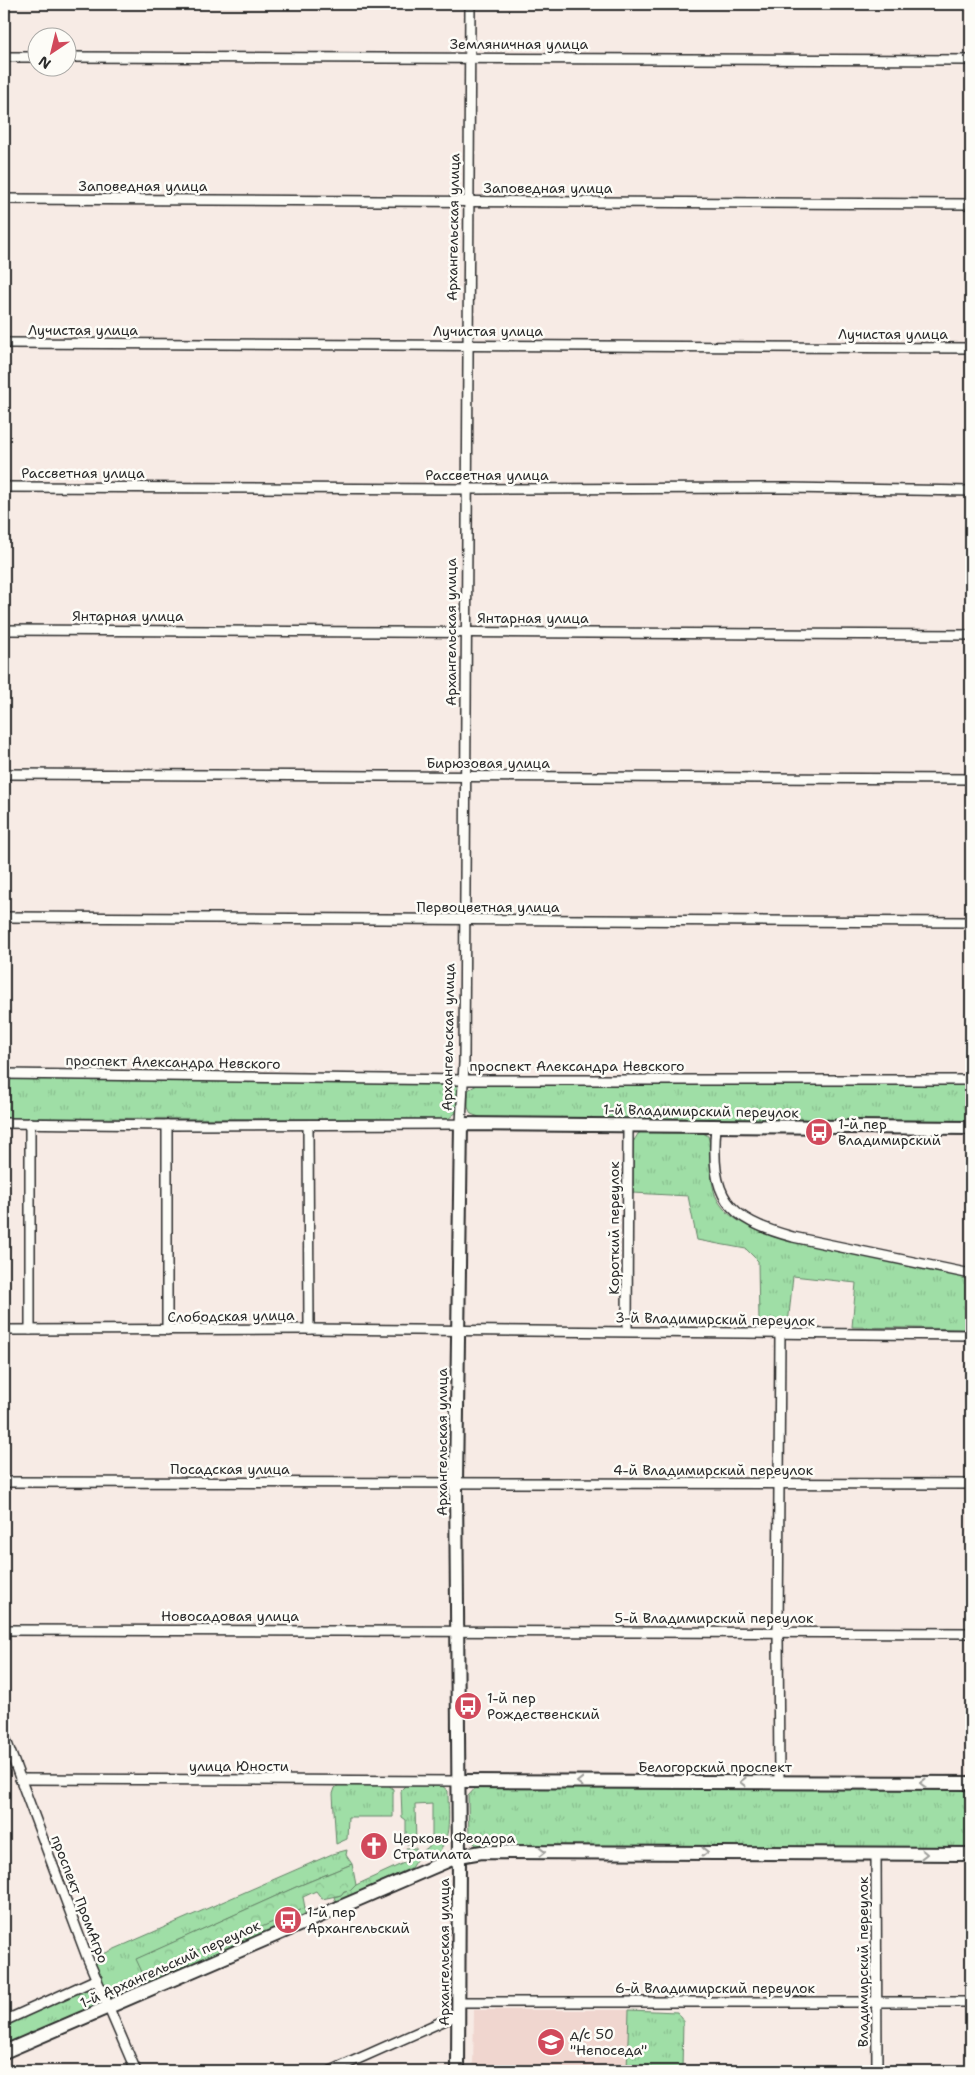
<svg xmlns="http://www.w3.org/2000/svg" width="975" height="2075" font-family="'Shantell Sans',sans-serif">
<defs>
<pattern id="grass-tufts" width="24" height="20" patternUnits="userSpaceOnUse" patternTransform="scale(1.25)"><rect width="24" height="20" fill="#9fdea6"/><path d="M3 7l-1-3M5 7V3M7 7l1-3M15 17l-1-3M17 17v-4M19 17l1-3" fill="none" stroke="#89bf8f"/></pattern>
<pattern id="forest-crowns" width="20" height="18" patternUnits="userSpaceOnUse" patternTransform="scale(1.25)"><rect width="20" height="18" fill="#9fdea6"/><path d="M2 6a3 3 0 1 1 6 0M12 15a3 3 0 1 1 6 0" fill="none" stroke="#89bf8f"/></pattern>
</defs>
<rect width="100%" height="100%" fill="#f7ebe5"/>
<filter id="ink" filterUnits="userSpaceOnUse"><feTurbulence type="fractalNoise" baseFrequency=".02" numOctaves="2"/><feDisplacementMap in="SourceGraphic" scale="10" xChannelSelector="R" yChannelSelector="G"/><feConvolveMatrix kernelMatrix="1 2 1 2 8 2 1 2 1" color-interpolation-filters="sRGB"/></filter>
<g filter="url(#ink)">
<path fill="#f0d6cf" d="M474,2010H629L627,2071H473Z"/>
<g fill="url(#grass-tufts)" stroke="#658468">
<path d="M4,1077L452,1083L457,1085L459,1090L458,1111L448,1119L4,1118Z"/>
<path d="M971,1084V1122L482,1118L471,1114L468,1107V1090L477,1085Z"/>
<path d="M644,1130L701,1132L708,1136C713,1153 709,1173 714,1191C721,1217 752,1229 775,1237L971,1279V1329L852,1327L856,1283L793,1276L788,1325L759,1322L758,1261L746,1249L697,1240L688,1196L633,1193V1142L638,1134Z"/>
<path d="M340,1784H387L393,1789V1817H348L347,1839L336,1844L333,1794L335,1788Z"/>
<path d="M407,1784H440L448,1791C448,1816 454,1845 429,1860L424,1856L422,1852L432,1844V1804L415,1805L416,1844H406V1820L402,1817L401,1790Z"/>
<path d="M478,1785L971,1787V1851L480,1848L469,1839L468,1796Z"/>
<path d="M406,1848H416V1860L411,1868L336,1902L334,1897L341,1895L344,1891L351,1890L356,1885L406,1862Z"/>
<path d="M347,1850L346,1855L352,1864L296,1887L137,1959L189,1957L197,1950L219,1944L305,1908V1914L298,1919L291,1915L284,1919L281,1926L115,1999C104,1995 100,1975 95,1965L101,1955L332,1854Z"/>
<path d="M87,1990L98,1995L100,2000L97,2006L4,2048V2024L79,1991Z"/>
<path d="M629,2010L677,2012L683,2020L682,2071H627Z"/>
</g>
<path fill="url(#forest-crowns)" stroke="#658468" d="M352,1864L356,1885L351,1890L344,1891L341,1895L322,1899L316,1891L303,1897L305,1908L248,1933L197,1950L189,1957L161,1971L142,1972L136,1959L296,1887Z"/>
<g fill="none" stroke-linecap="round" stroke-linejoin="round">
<g stroke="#2b2b2b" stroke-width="12">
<g id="street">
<path d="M4,57H38"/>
<path d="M68,57L971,60"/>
<path d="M4,199L971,204"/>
<path d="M4,343L971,348"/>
<path d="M4,487L467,489L787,488L971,491"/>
<path d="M4,630L971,635"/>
<path d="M4,774L971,779"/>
<path d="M4,917L971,922"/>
<path d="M4,1074L463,1080H971"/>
<path d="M4,1123L167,1125L461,1124L464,1063L470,4"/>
<path d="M30,1123V1330"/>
<path d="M308,1126L309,1329"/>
<path d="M716,1126C710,1197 726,1219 793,1237L971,1274"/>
<path d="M4,1330L309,1329L971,1335"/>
<path d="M167,1330V1125"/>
<path d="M627,1331L628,1125"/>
<path d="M4,1482L971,1484"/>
<path d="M4,1630L971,1633"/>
<path d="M4,1735L87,1957L136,2071"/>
<path d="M20,1779L458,1781"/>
<path d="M779,1782L778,1632L780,1334"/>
<path d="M876,1853L877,2071"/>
<path d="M459,2002H971"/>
<path d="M4,2021L97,1979"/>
<path d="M331,2071L459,2014"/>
</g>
</g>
<g stroke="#2b2b2b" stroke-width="16">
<g id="secondary">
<path d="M458,1781L971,1783"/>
<path d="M4,2052L459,1856L482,1852L971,1854"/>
<path d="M458,2071L459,1856L456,1483L461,1124L971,1128"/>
</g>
</g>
<use href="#street" stroke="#fdfcf7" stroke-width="9"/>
<use href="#secondary" stroke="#fdfcf7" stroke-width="12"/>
</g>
<defs><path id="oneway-chevron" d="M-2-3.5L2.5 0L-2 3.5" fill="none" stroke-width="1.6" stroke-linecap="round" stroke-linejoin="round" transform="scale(1.25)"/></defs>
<g stroke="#9e9e9b">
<use href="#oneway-chevron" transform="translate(580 1782) rotate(180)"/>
<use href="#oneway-chevron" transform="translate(743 1782) rotate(180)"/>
<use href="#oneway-chevron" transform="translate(923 1783) rotate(-180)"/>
<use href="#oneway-chevron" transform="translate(542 1852)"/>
<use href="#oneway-chevron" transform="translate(705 1852)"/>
<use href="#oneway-chevron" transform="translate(924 1854) rotate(1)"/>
</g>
</g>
<defs>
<g id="bus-disc" transform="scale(1.4375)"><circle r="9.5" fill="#d1495b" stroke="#fdfcf7"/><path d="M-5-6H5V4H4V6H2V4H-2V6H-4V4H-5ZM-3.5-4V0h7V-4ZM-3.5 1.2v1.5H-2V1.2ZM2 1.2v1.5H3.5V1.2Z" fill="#fff"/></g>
<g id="church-disc" transform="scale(1.4375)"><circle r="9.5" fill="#d1495b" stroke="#fdfcf7"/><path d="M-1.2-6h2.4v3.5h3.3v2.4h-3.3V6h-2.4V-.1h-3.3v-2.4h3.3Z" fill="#fff"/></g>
<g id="school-disc" transform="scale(1.4375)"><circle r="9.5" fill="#d1495b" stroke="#fdfcf7"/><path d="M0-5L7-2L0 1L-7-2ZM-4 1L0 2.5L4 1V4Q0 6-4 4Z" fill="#fff"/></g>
</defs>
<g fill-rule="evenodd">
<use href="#bus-disc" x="819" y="1132"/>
<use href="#bus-disc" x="468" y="1706"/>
<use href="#church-disc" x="374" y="1846"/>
<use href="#bus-disc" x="288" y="1920"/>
<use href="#school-disc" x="551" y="2042"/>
</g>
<g text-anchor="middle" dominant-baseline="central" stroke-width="5" stroke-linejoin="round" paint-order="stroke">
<g font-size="14" fill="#2b2b2b" stroke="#fdfcf7">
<text x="519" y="44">Земляничная улица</text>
<text x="143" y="186">Заповедная улица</text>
<text x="548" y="188">Заповедная улица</text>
<text transform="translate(453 227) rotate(-89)">Архангельская улица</text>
<text x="83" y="330">Лучистая улица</text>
<text x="488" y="331">Лучистая улица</text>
<text x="893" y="334">Лучистая улица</text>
<text x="83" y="473">Рассветная улица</text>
<text x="487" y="475">Рассветная улица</text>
<text x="128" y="616">Янтарная улица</text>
<text x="533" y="618">Янтарная улица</text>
<text transform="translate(451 632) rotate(-90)">Архангельская улица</text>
<text x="488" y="763">Бирюзовая улица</text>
<text x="488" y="907">Первоцветная улица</text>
<text transform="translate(448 1037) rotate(-89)">Архангельская улица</text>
<text transform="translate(173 1062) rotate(1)">проспект Александра Невского</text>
<text x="577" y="1066">проспект Александра Невского</text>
<text transform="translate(701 1111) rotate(1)">1-й Владимирский переулок</text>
<text transform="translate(614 1228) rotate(-90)">Короткий переулок</text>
<text transform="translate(231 1316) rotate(-1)">Слободская улица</text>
<text transform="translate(715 1319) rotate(1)">3-й Владимирский переулок</text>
<text transform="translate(442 1442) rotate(-90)">Архангельская улица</text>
<text x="230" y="1469">Посадская улица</text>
<text x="713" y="1470">4-й Владимирский переулок</text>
<text x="230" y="1616">Новосадовая улица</text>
<text x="714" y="1618">5-й Владимирский переулок</text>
<text x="239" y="1766">улица Юности</text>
<text x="715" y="1767">Белогорский проспект</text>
<text transform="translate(80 1899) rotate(69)">проспект ПромАгро</text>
<text transform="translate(444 1952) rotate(-90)">Архангельская улица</text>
<text transform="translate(863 1962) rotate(-90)">Владимирский переулок</text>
<text transform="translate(170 1964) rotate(-24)">1-й Архангельский переулок</text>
<text x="715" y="1988">6-й Владимирский переулок</text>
</g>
<g font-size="14" fill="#2b2b2b" stroke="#fdfcf7" text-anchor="start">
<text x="838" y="1124">1-й пер<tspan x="838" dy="16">Владимирский</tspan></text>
<text x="487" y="1698">1-й пер<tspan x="487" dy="16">Рождественский</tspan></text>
<text x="393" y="1838">Церковь Феодора<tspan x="393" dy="16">Стратилата</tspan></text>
<text x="307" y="1912">1-й пер<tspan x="307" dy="16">Архангельский</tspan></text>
<text x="570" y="2034">д/с 50<tspan x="570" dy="16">"Непоседа"</tspan></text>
</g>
</g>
<rect width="975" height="2075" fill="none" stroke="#fdfcf7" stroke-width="20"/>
<rect x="10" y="10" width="955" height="2055" fill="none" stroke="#2b2b2b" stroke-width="2" filter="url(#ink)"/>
<g transform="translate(52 52) rotate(215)"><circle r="24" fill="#fdfcf7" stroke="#a9a8a5"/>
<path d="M0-4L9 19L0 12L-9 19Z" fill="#d1495b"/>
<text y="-8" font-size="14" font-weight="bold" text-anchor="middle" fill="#2b2b2b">N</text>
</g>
</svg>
